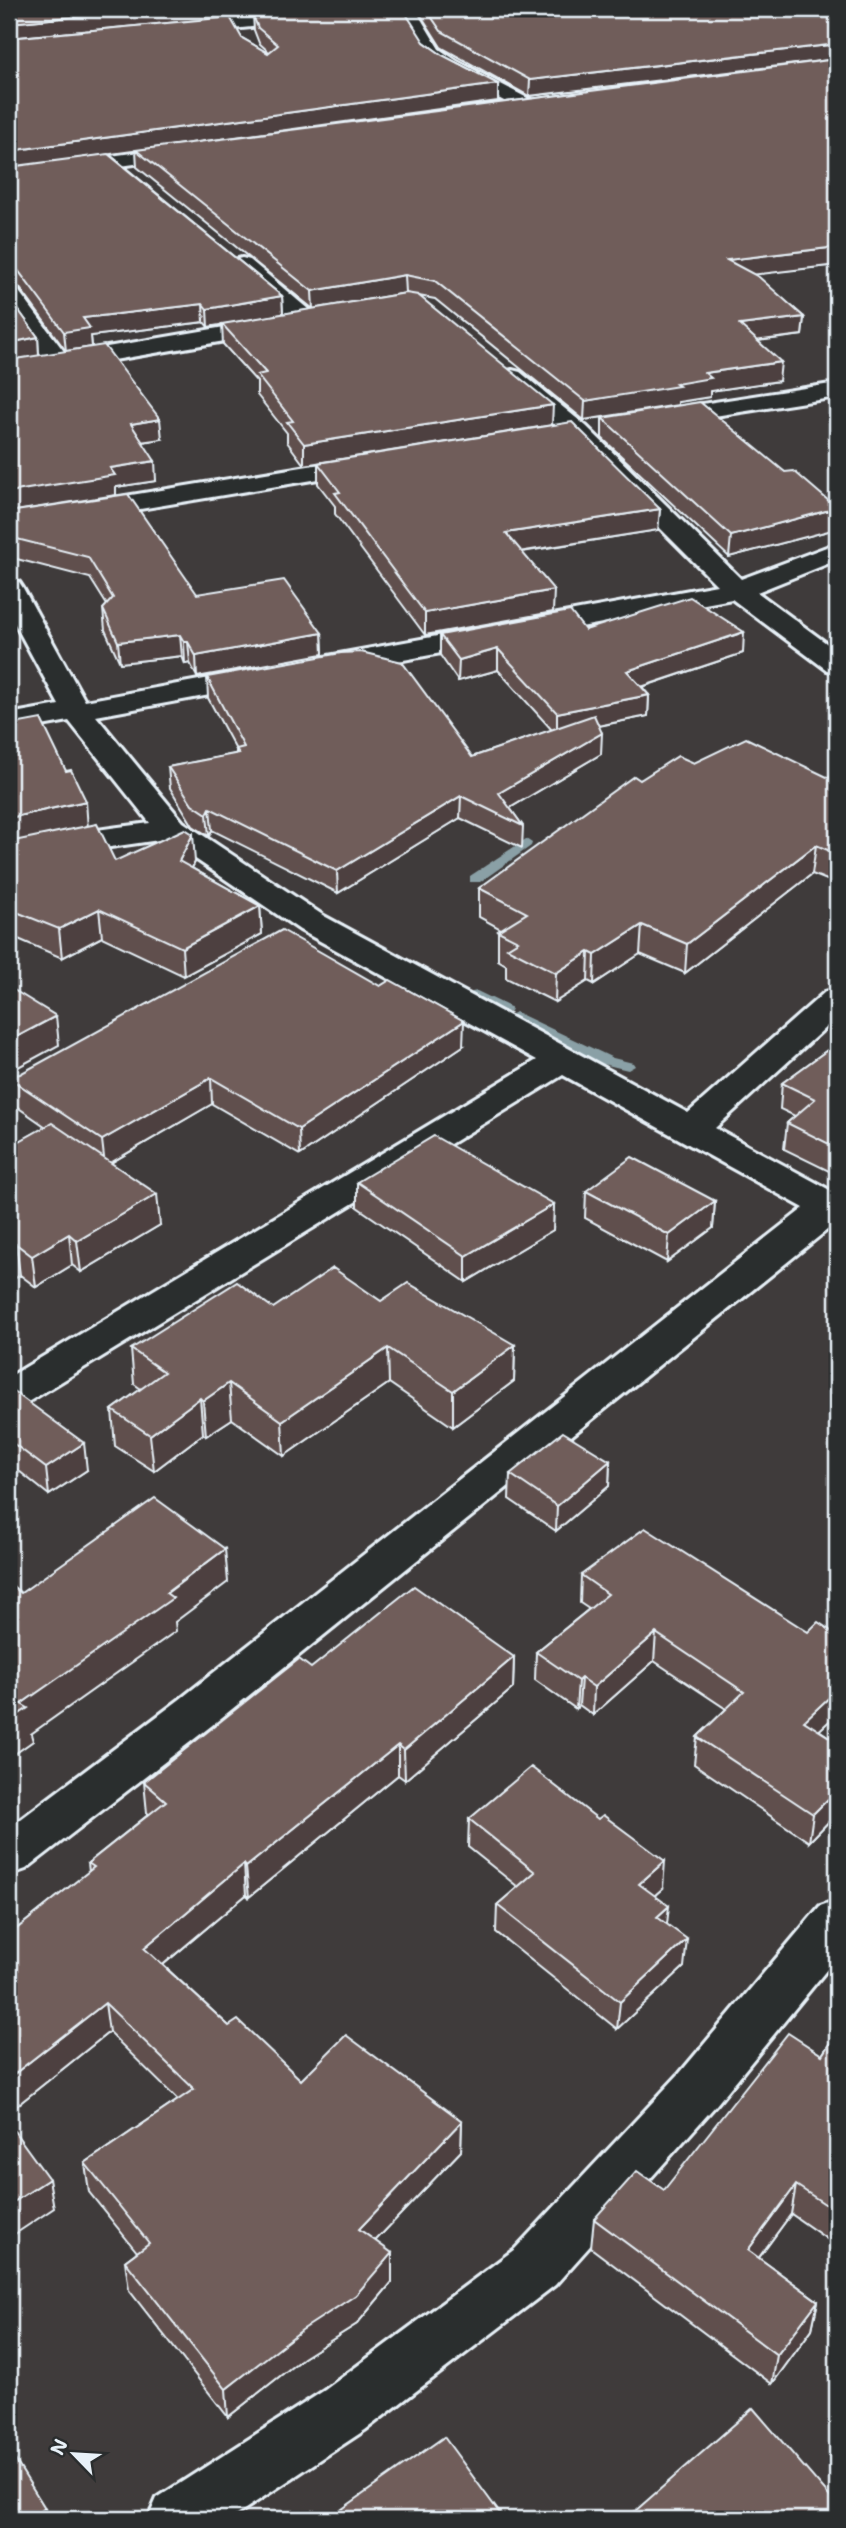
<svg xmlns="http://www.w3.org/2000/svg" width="846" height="2528" font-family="'Shantell Sans',sans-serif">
<rect width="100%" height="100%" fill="#3f3b3b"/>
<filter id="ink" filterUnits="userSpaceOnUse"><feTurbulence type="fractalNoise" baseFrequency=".0143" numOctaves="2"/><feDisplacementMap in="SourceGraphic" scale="14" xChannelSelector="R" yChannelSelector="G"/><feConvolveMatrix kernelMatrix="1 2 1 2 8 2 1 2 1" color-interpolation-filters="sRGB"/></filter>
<g filter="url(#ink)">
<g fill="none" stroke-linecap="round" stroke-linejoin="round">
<g fill="#8aa0a6" fill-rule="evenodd">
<path d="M526,839L532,843L531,846L480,882H470V876Z"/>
<path d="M477,991L510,1007L512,1010L505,1014L500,1013L472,998L470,995L472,992Z"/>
<path d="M516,1012L613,1058L633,1063L635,1066L628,1070L603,1064L511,1019L509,1016Z"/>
</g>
<g stroke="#e8f1f8" stroke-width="6">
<g id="minor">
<path d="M397,9H415L439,49L457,61L533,101L536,105L533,109L485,117L478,115L475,111L478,107L506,102L443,69L426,56Z"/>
<path d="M306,12L315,17L312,21L182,34L173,29L182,24Z"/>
<path d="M190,145L197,147L200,151L197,155L9,182V170Z"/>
<path d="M242,258L250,260L315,315L318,320L315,325H299L234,270L231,265L234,260Z"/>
<path d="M9,287L17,289L66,354L272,319L280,321L283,326L280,331L272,333L9,378V364L44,358L9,309Z"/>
<path d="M512,370L520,372L586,426L741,579L837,543V560L757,592L837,651V672L827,670L732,599L328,674L318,671L314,665L318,659L328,656L717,585L568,436L504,382L500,377L504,372Z"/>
<path d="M837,383V397L657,425L648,423L645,418L648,413L657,411Z"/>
<path d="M369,456L378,459L382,464L378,469L9,531V515Z"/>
<path d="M9,580L19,582L23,588L85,701L259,669L269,672L273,678L269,684L96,716L183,822L324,916L688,1113L825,992L837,989V1017L715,1128L837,1194V1222L211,1726L26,1869L9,1875V1828L179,1700L804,1208L563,1075L23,1405L9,1409V1377L537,1060L300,930L166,839L69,853L9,869V849C54,834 103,829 150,823L69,721L9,732V714L59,705L9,613Z"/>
<path d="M837,1900V1957L716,2105L555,2285L365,2430L230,2519H148L157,2498L325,2390L515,2249L680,2073L820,1906Z"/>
</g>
</g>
<use href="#minor" fill="#2a2d2e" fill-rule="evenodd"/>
</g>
<g fill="#60504d" stroke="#e8f1f8" stroke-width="2" fill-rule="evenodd">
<path d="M9,9H231V17L174,22L242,38L268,53L269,52L259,43L254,30L253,15L424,42L442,55L498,84V101L212,140L791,65L529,96L441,47L417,9H837V265L754,274L804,317L802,335L758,341L779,381L710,391V397L678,402V405L584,420L435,299L419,296L552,425L660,509L658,530L522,552L553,612L425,635L335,514V506L318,484V463L304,465L287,442V433L257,395V382L223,344L222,325L208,327L204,322L91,336L92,347L66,351L19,287L9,285ZM136,150L137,167L313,309L283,314L282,296L109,154Z"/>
<path d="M9,297L38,337L39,356L162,439L143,442L156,481L116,487V495L30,509L197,594L322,633L323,654L197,677L190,663L185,664L182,656L120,663L105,630L103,609L107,605L90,578L9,557Z"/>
<path d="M602,418L785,472L837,507L836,529L729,557L602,438Z"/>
<path d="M585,630L743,653L642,687L649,695L648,716L599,726L601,754L510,808L523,826L522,848L460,818L338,893L212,830L209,836L193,826L170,788L168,767L236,754V750L208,698L207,677L472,757L552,730L498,670L458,681L440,655V635Z"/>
<path d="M9,725L115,861L195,862L192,868L260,906L262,934L184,976L102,937L62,958L9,935Z"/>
<path d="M694,763L829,778L837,771V884L812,874L685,973L640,954L594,984L588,981L555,1002L506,978V965L498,960V931L501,929L479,917V888L640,780Z"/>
<path d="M837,1043V1175L784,1149L787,1123L795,1116L780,1109L782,1083Z"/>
<path d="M463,1046L300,1155L212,1104L111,1163L160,1225L81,1272L72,1265L36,1287L20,1275L9,1282V1147L46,1127L10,1102L9,1076Z"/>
<path d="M357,1182L554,1204L553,1230L466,1282L357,1207Z"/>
<path d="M586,1191L715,1201L713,1228L667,1262L585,1218Z"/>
<path d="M381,1301L515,1345L514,1381L453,1427L389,1383L284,1456L232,1419L206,1436L203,1434L154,1471L115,1446L112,1410L141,1389L134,1384L131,1349L273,1308Z"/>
<path d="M9,1394L87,1470L49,1495L14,1467L9,1471Z"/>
<path d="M610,1461L609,1486L556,1531L509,1499L510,1474Z"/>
<path d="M581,1575L808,1632L837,1635V1714L819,1730L837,1742V1813L809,1842L694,1764L697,1737L726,1709L654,1661L593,1715L579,1705L576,1709L535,1680L536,1652L589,1609L580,1603Z"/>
<path d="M514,1657L513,1688L405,1780L398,1775L249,1897L246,1895L163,1965L229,2026L301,2080L462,2121L461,2151L375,2241L392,2282L357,2324L303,2358L228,2417L129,2290L125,2261L137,2252L89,2192L85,2163L178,2100L109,2032L9,2112V1935L89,1872L88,1863L149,1814L147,1813L144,1782L311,1668Z"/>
<path d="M469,1819L663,1888L655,1895L684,1967L617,2029L496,1932L497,1905L518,1887L468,1847Z"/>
<path d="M837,2032V2246L791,2214L759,2258L818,2301L812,2329L772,2384L591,2248L594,2219L664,2190L822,2055Z"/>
</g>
<g fill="#4e413f" stroke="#e8f1f8" stroke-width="2">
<path d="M154,9H231V17L9,38V23Z"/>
<path d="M254,9H318L254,14Z"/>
<path d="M837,44V59L529,96L530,80Z"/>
<path d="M498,84V101L9,168V151Z"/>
<path d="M837,247V265L725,278L727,260Z"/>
<path d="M405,275L406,293L313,309L312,291Z"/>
<path d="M282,296L283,314L208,327L207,309Z"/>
<path d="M203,304L204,322L91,336L92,347L66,351L64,332L83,318Z"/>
<path d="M804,317L802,335L738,343L740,325Z"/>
<path d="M38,337L39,356L9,362V343Z"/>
<path d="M781,362L779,381L710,391V397L678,402V405L584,420L585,401L676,384L705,373Z"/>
<path d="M553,405L552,425L304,465V444Z"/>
<path d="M160,419L162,439L133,443L131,424Z"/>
<path d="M155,461L156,481L116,487V495L9,512V492L110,468Z"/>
<path d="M837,508L836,529L729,557L731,536Z"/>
<path d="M660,509L658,530L506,554V533Z"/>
<path d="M554,590L553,612L425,635V613Z"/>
<path d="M744,632L743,653L626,692L627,671Z"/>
<path d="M322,633L323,654L197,677L196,656Z"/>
<path d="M180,635L182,656L120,663L118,642Z"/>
<path d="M9,642H11L13,663L9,664V668Z"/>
<path d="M184,642H188L190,663L185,664Z"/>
<path d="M498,649V670L458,681L459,660Z"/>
<path d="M649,695L648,716L557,734V713Z"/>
<path d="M602,733L601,754L498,815L499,793Z"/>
<path d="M461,796L460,818L338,893L337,871Z"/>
<path d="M86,801L88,829L9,846V818Z"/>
<path d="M210,808L212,830L209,836L207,814Z"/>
<path d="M193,834L195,862L181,889L179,861Z"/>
<path d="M816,845L812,874L685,973L687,944Z"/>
<path d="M260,906L262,934L184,976L182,948Z"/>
<path d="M99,909L102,937L62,958L59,929Z"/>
<path d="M642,925L640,954L594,984L595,955Z"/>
<path d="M589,952L588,981L555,1002L556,973Z"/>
<path d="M56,1016L59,1045L9,1072V1041Z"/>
<path d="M464,1021L463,1046L300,1155L299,1129Z"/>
<path d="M211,1078L212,1104L105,1166L102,1140Z"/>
<path d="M157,1194L160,1225L81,1272L77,1241Z"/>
<path d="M715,1201L713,1228L667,1262L669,1235Z"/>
<path d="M554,1204L553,1230L466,1282V1256Z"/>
<path d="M69,1234L72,1265L36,1287L32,1256Z"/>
<path d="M16,1244L20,1275L9,1282V1248Z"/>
<path d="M515,1345L514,1381L453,1427V1391Z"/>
<path d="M388,1348L389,1383L284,1456L282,1421Z"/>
<path d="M229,1383L232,1419L206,1436L203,1401Z"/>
<path d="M200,1398L203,1434L154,1471L150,1435Z"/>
<path d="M10,1441L14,1467L9,1471V1442Z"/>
<path d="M84,1443L87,1470L49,1495L46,1468Z"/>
<path d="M610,1461L609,1486L556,1531L557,1506Z"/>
<path d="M225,1549L228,1582L175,1622L176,1631L31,1734L33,1741L9,1758V1721L21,1704Z"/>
<path d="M656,1633L654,1661L593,1715L594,1687Z"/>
<path d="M514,1657L513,1688L405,1780L404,1750Z"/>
<path d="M581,1678L579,1705L576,1709L578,1681Z"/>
<path d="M837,1690V1714L800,1748L804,1721Z"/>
<path d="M398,1745V1775L249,1897L246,1867Z"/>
<path d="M837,1790V1813L809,1842L813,1814Z"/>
<path d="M665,1861L663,1888L637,1911L639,1884Z"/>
<path d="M244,1864L246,1895L147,1978L144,1948Z"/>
<path d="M669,1906L666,1933L657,1917Z"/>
<path d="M687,1939L684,1967L617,2029L620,2002Z"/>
<path d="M105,2003L109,2032L9,2112V2078Z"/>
<path d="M462,2121L461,2151L359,2258V2229Z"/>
<path d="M49,2179L54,2208L9,2238V2205Z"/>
<path d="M796,2185L791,2214L743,2279L748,2250Z"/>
<path d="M392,2253V2282L357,2324L303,2358L228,2417L226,2389Z"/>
<path d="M818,2301L812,2329L772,2384L777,2355Z"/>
<path d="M45,2508L47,2519H29Z"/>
</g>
<g fill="#705d5a" stroke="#e8f1f8" stroke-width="2">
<path d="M9,9H154L9,23Z"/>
<path d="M319,9H403L424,42L442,55L498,84L9,151V38L230,17L242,38L268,53L278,45L258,28L253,15Z"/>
<path d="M426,9H837V44L530,80L441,31Z"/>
<path d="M837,59V247L727,260L759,277L804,317L740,325L781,362L705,373L711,378L676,384L679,386L585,401L435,281L405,275L312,291L136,150Z"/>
<path d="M108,154L282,296L207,309L203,304L83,318L90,328L64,332L17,269L9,267V167Z"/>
<path d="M406,293L418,295L553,405L304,444L287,422L293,421L257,375L266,373L222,324Z"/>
<path d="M9,297L38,337L9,343Z"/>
<path d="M104,345L160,419L131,424L155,461L110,468L115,475L9,492V360Z"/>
<path d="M700,402L785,472L794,471L837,508L731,536L602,418Z"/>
<path d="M572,422L660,509L506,533L554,590L425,613L335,493L340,492L318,463Z"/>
<path d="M128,494L197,594L284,580L322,633L196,656L188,642H184L180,635L118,642L103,609L113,598L88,557L9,537V512Z"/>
<path d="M690,597L744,632L627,671L649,695L557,713L498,649L459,660L440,635L570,611L585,630Z"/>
<path d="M361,652L402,662L472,757L594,715L602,733L499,793L523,826L461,796L337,871L210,808L207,814L192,804L168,767L239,753L236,749L244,747L207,677L341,653Z"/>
<path d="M41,719L66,771L71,770L86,801L9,818V725Z"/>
<path d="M746,738L829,778L836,771H837V854L816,845L687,944L642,925L595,955L589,952L556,973L507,948L518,941L498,931L527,913L479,888L634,776L640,780L678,756L694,763Z"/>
<path d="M97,824L115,861L185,829L193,834L179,861L260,906L182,948L99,909L59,929L9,909V842Z"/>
<path d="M282,930L380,986L390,980L464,1021L299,1129L211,1078L102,1140L9,1078V1076L20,1074Z"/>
<path d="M9,987L56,1016L9,1041Z"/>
<path d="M837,1043V1148L787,1123L815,1099L782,1083Z"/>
<path d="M52,1123L157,1194L77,1241L69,1234L32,1256L16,1244L9,1248V1147Z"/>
<path d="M434,1136L554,1204L466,1256L357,1182Z"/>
<path d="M632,1157L715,1201L669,1235L586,1191Z"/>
<path d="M333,1268L381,1301L408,1283L515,1345L453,1391L388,1348L282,1421L229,1383L203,1401L200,1398L150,1435L112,1410L164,1372L131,1349L237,1282L273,1308Z"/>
<path d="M13,1391L84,1443L46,1468L10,1441L9,1442V1394Z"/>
<path d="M563,1432L610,1461L557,1506L510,1474Z"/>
<path d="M155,1498L225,1549L166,1593L173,1598L21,1704L28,1708L9,1721V1583L21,1593Z"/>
<path d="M645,1528L808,1632L818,1622L837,1635V1690L804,1721L837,1742V1790L813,1814L697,1737L744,1692L656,1633L594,1687L581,1678L578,1681L536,1652L608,1594L581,1575Z"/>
<path d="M414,1586L514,1657L404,1750L398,1745L246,1867L244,1864L144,1948L229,2026L238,2020L301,2080L346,2035L462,2121L359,2229L392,2253L356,2295L302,2330L226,2389L125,2261L149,2243L85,2163L194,2089L105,2003L9,2078V1935L94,1867L88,1863L166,1801L144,1782L299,1659L311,1668Z"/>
<path d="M531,1767L598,1819L603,1815L665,1861L639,1884L669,1906L657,1917L687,1939L620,2002L497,1905L535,1872L469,1819Z"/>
<path d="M837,2032V2212L796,2185L748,2250L818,2301L777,2355L594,2219L637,2171L664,2190L788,2033L822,2055Z"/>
<path d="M9,2124L49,2179L9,2205Z"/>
<path d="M753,2408L837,2505V2519H626Z"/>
<path d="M444,2437L504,2519H328Z"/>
<path d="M9,2450L45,2508L29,2519H9Z"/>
</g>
</g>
<rect width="846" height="2528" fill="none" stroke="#2a2d2e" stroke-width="35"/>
<rect x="18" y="18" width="811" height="2493" fill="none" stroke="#e8f1f8" stroke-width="2.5" filter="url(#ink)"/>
<g transform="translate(74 2454) rotate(295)" stroke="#2a2d2e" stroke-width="5" paint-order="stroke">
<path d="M0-5L12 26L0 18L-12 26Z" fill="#e8f1f8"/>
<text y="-10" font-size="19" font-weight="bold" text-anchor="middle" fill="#e8f1f8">N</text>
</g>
</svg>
